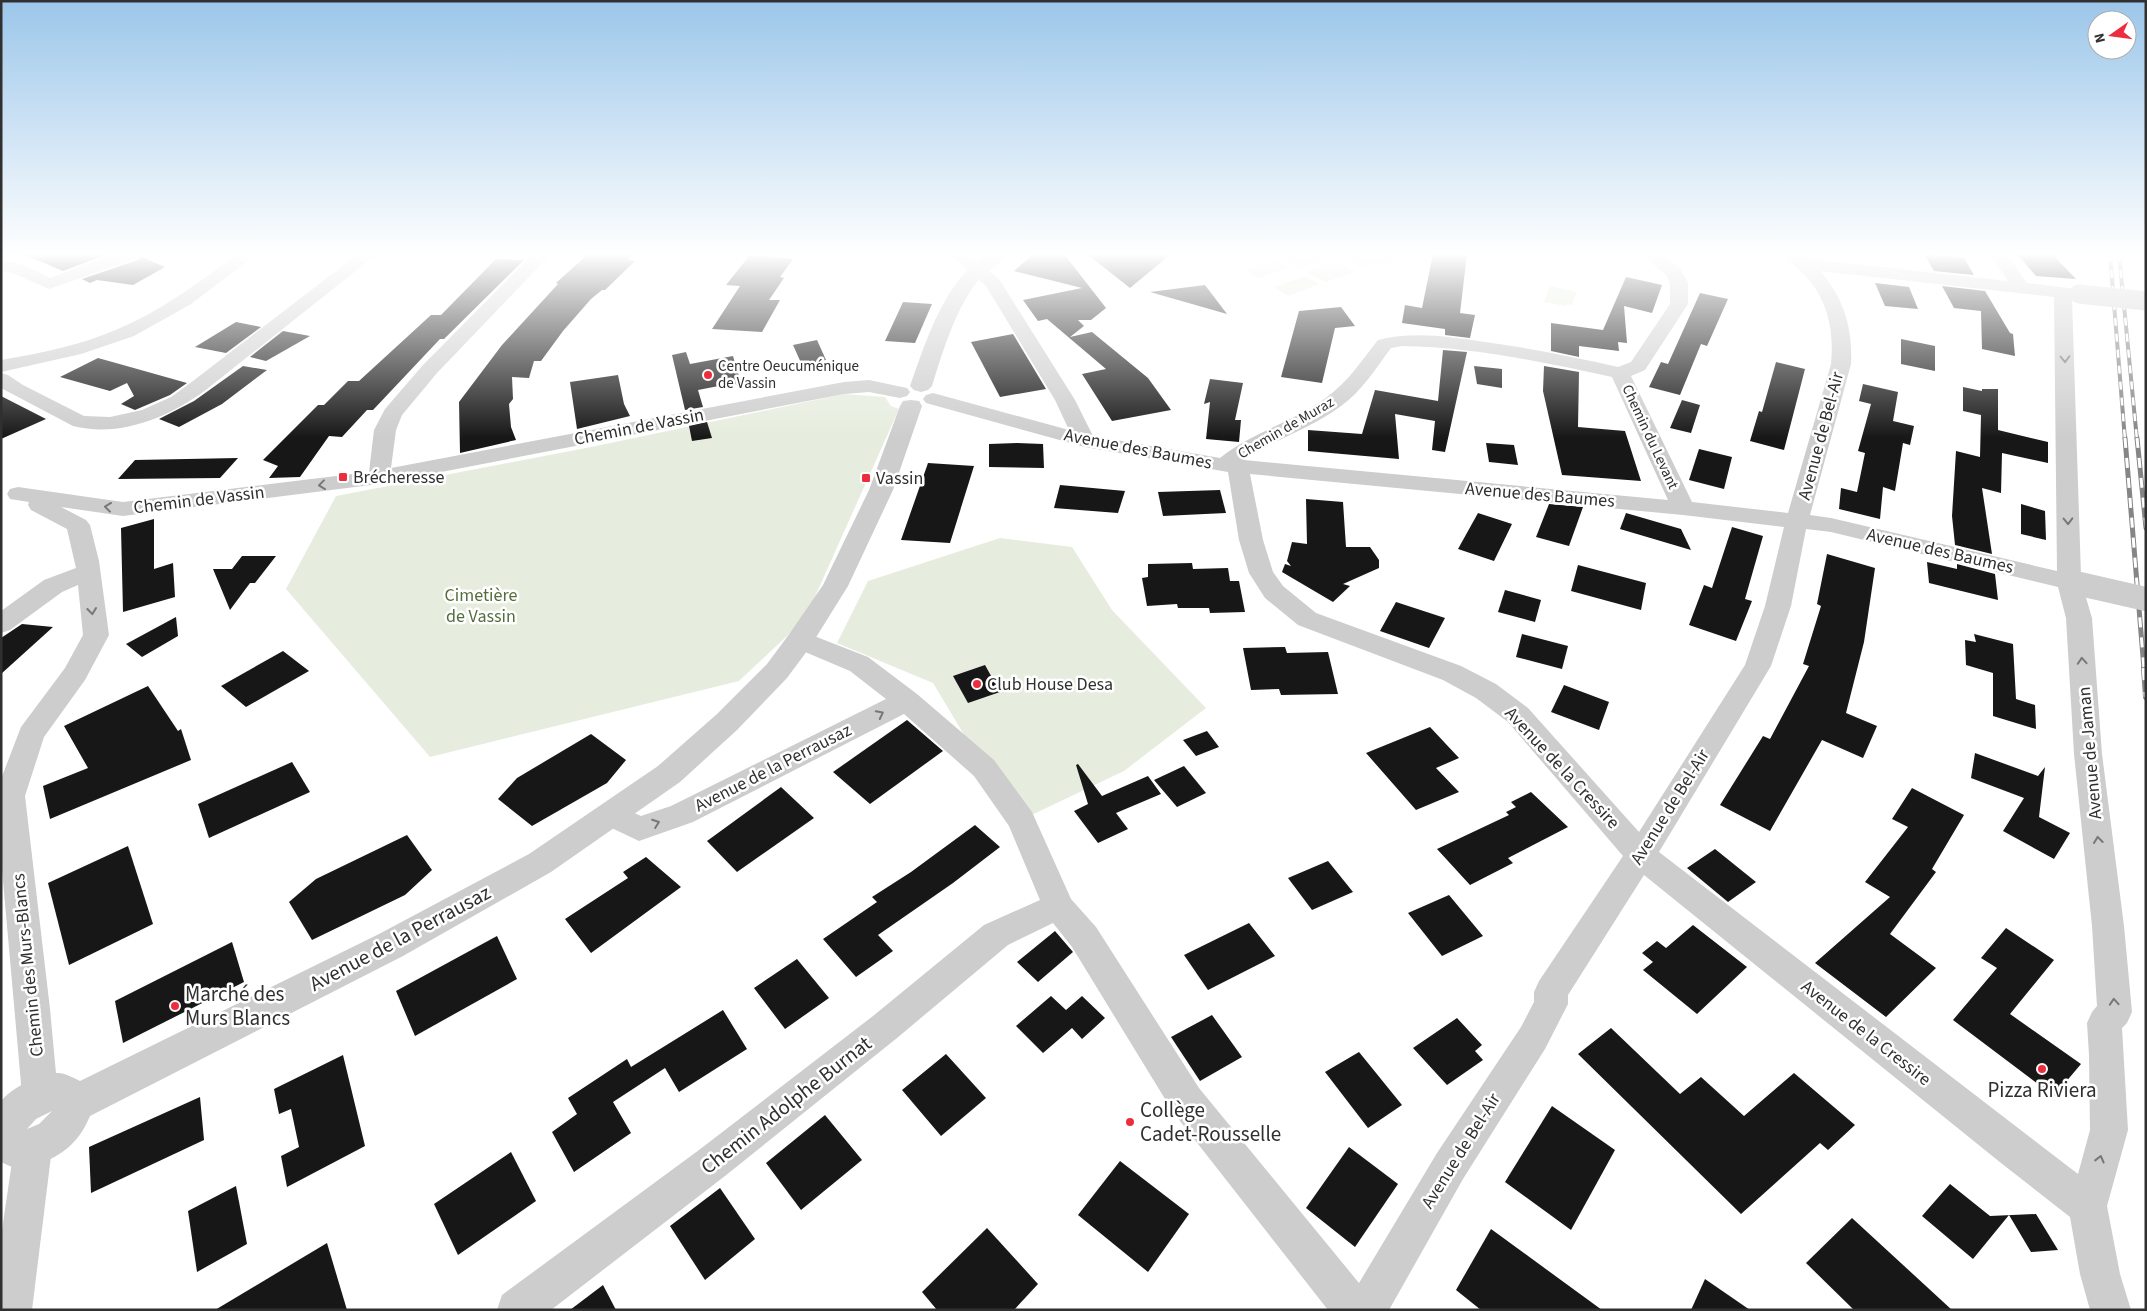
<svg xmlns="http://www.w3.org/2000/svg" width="2147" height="1311" font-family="'Source Sans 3',sans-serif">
<rect width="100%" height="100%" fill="#fff"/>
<g fill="#e6edde">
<path d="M1292,254H1324L1330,258L1300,268L1282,258Z"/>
<path d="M1339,254H1408L1376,266L1373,264L1364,267Z"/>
<path d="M1277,260L1290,267L1258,278L1245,270Z"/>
<path d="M1336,261L1356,272L1325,282L1306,272Z"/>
<path d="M1305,276L1319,284L1288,296L1274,287Z"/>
<path d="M1550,286L1577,292L1572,305L1567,304L1566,306L1544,302Z"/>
<path d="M844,394L885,397L891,406L899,409L805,619L739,681L430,757L286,589L336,496L591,447Z"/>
<path d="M1000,538L1072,547L1112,610L1206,708L1124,771L1021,820L984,768L933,683L837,643L868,581Z"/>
</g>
<g fill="#171717">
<path d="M23,254H108L63,271Z"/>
<path d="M588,254H633L627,260L635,261L605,290H602L591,299L563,331L541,361H534L529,378L512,377L513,399L509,404L511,427L516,440L460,453L459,402L502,345L558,284L556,283Z"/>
<path d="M1033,254H1064L1106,308L1091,320H1078L1084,326L1070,337L1092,332L1148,378L1171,410L1112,421L1082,374L1106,369L1047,319L1038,321L1023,300L1082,288L1014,271Z"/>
<path d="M1087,254H1171L1130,288Z"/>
<path d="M1433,254H1467L1460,313L1475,315L1470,338L1445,335V329L1402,323L1405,305L1422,308Z"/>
<path d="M1924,254L1964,258L1974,275L1934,271Z"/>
<path d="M2017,254H2052L2076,279L2036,276Z"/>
<path d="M750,255L793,259L780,277L784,278L769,300H780L762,332L712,329L740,286L726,285Z"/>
<path d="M140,256L165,267L133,285L97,280L90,283L82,279L138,260Z"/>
<path d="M496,259L524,260L444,339H440L373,410H367L342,437L329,436L300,477L269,478L278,466L263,460L318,405H324L348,381H359L431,315H441Z"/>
<path d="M1626,277L1662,285L1652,313L1624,306L1627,343L1618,342L1619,351L1579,346V357L1551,351V323L1603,330Z"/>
<path d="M1875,283L1909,287L1918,309L1885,306Z"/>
<path d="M1205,285L1227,314L1150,292Z"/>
<path d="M1942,286L1985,291L2010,333L2013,334L2015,356L1982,349L1981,311L1954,308Z"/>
<path d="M1700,293L1728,299L1707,346L1701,344L1680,395L1649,387L1661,362L1668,364Z"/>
<path d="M903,302L932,304L915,343L885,341Z"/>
<path d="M1341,307L1355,326L1335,328L1322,383L1281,377L1299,311Z"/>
<path d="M236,322L261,327L226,353L195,347Z"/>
<path d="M283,331L310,336L266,361L250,357Z"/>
<path d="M1013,334L1046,389L1000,397L971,342Z"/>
<path d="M1901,339L1935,346V371L1901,364Z"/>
<path d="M817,340L826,360L802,365L793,345Z"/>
<path d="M1443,350L1467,352L1445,452L1432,450L1435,421L1395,414L1399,459L1308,451V430L1362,434L1375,390L1438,401Z"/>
<path d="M686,352L690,364L733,356L742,386L728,382L729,384L698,390L703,407L685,410L672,355Z"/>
<path d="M98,358L116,363L187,383L170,395L135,410L121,404L134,396L127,383L110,391L60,377Z"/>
<path d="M1776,362L1805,369L1784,450L1750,441L1759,411L1762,412Z"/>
<path d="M243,366L267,370L222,404L179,427L159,419L194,401Z"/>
<path d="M1474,366L1502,369V388L1477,384Z"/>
<path d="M1544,366L1579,372L1578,427L1625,431L1641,481L1562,475L1543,391Z"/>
<path d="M618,375L624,404L630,416L577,429L570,382Z"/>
<path d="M1210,379L1243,383L1235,420H1241L1239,442L1206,439L1210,402L1204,404Z"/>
<path d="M1863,384L1898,392L1893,421L1914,426L1910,445L1903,443L1895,491L1883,487L1880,519L1839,509L1841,488L1857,492L1865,453L1858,451L1871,404L1859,401Z"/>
<path d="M1963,387L1982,391V389H1998V430L2048,442V463L2002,453L2001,493L1982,488L1992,554L1955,545L1952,516L1956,451L1980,457L1981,415L1963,411Z"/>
<path d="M1,396L46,419L1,439Z"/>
<path d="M1682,400L1700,405L1691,433L1670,428Z"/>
<path d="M707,422L712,438L692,441L689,426Z"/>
<path d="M1017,443L1043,444L1044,468L989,467V444Z"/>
<path d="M1486,443L1514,445L1518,465L1489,462Z"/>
<path d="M1699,449L1732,457L1724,489L1689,480Z"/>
<path d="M238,458L220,478L118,479L135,460Z"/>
<path d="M928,463L974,466L950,543L901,540Z"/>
<path d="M1060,485L1125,491L1118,513L1054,508Z"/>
<path d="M1220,490L1226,513L1163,516L1158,492Z"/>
<path d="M1306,499L1343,502L1346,547H1370L1379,560V568L1343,584L1350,586L1333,602L1282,572L1285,564L1291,566L1287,561L1292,542L1307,544Z"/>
<path d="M1549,504L1583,507L1569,546L1536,537Z"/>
<path d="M2021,504L2045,511L2046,540L2021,534Z"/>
<path d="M1478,513L1512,524L1494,561L1458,549Z"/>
<path d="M1626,513L1681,529L1691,550L1620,529Z"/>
<path d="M154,519V569L173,563L175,597L123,612L121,528Z"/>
<path d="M1732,527L1763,536L1745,599L1752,601L1736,641L1689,625L1704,585L1712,588Z"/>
<path d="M1827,554L1875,568L1864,642L1846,713L1877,726L1863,758L1822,740L1770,831L1720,805L1763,736L1770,739L1809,666L1803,664L1821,606L1817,604Z"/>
<path d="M242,556H276L255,583H250L230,610L213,569H232Z"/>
<path d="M1927,562L1957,569V564L1995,574L1998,600L1929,583Z"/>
<path d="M1192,563L1193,569L1228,568L1230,581H1239L1245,612L1210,613L1209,608H1178L1177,604L1147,606L1142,578L1148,577V564Z"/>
<path d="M1578,565L1646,583L1641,610L1571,591Z"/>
<path d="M1505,590L1541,600L1535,622L1498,612Z"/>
<path d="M1396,602L1445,618L1429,648L1380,631Z"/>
<path d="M176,617L178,636L142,657L126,644Z"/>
<path d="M22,624L53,627L1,674V638Z"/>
<path d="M1522,634L1568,646L1562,669L1516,657Z"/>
<path d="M1974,634L2013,644L2016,699L2035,705L2036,729L1993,716V673L1966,665L1965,640L1976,642Z"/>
<path d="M1285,647L1287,653L1328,652L1338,694L1281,695L1279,689L1251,690L1243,648Z"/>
<path d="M283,651L309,671L246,707L221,686Z"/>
<path d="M985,665L1000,692L968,703L953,676Z"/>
<path d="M1564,685L1609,702L1599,730L1551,712Z"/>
<path d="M148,686L178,731L181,729L191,760L50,819L43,786L88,768L64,726Z"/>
<path d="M907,720L943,751L870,804L833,772Z"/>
<path d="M1430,727L1459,758L1436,768L1459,792L1416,810L1366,753Z"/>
<path d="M1207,731L1219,747L1196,756L1183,740Z"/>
<path d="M591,734L626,760L607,783L532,826L498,799L517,778Z"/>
<path d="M1975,753L2038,776L2045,767L2039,817L2070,833L2054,859L2003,831L2024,798L1971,778Z"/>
<path d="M292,762L310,792L209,838L198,804Z"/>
<path d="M1078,764L1102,796L1148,776L1161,794L1116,813L1128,829L1098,843L1074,811L1088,804L1076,765Z"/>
<path d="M1184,766L1206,793L1177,807L1154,780Z"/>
<path d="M781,787L814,818L737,872L707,841Z"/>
<path d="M1912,788L1964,815L1932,869L1936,872L1890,934L1936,968L1886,1017L1815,963L1890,897L1865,882L1908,827L1892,819Z"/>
<path d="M1531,792L1568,827L1508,858L1513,863L1470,885L1437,849L1509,815L1506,812L1516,807L1511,802Z"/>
<path d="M975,825L1000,847L953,883L878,935L893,951L856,977L823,939L877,902L872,897L911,872Z"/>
<path d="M407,835L432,870L405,895L312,940L289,902L316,879Z"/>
<path d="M128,846L153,924L69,965L48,883Z"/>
<path d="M1715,849L1756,882L1728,902L1687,868Z"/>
<path d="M646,857L681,887L591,953L565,919L628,878L623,872Z"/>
<path d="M1328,861L1353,892L1312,910L1288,878Z"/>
<path d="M1449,895L1483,936L1442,956L1408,913Z"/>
<path d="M1249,923L1275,956L1208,990L1184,955Z"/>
<path d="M1693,925L1747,967L1697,1014L1643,970L1653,962L1642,953L1657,941L1666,948Z"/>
<path d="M2006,928L2054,960L2010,1014L2081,1064L2054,1096L1953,1020L1997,968L1981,958Z"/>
<path d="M1055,931L1073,952L1038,982L1017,962Z"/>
<path d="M497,936L517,979L415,1036L396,991Z"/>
<path d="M232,942L244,982L123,1043L115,1001Z"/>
<path d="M797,959L829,998L785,1029L754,988Z"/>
<path d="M1051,996L1066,1010L1082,996L1105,1018L1082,1039L1072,1028L1043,1053L1016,1026Z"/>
<path d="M723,1010L747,1049L679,1092L665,1068L613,1102L631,1133L574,1172L552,1132L577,1114L568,1098L627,1059L631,1067Z"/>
<path d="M1212,1015L1242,1057L1200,1081L1171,1037Z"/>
<path d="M1457,1018L1482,1045L1475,1051L1483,1060L1447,1085L1413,1048Z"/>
<path d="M1611,1028L1680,1094L1701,1077L1744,1116L1794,1073L1855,1125L1828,1150L1820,1143L1741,1214L1578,1054Z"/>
<path d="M1359,1052L1402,1105L1368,1128L1325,1072Z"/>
<path d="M946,1054L986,1098L941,1136L902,1090Z"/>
<path d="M343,1055L365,1146L287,1187L281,1156L299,1147L291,1109L279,1114L274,1089Z"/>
<path d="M200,1097L204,1140L91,1193L89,1147Z"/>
<path d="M1552,1106L1615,1150L1571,1230L1505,1182Z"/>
<path d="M825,1115L862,1160L801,1210L766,1163Z"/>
<path d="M1349,1147L1398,1184L1355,1247L1306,1208Z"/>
<path d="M511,1152L536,1201L458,1255L434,1204Z"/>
<path d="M1120,1161L1189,1214L1148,1272L1078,1215Z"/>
<path d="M1950,1184L1990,1216L2036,1214L2058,1250L2031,1252L2009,1215L1973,1259L1922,1216Z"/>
<path d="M236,1186L247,1244L197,1272L188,1211Z"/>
<path d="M720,1188L755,1239L705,1280L670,1226Z"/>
<path d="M1852,1218L1952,1310H1854L1806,1263Z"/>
<path d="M987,1228L1038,1284L1014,1310H937L922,1292Z"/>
<path d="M1491,1229L1602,1310H1481L1456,1290Z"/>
<path d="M327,1243L347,1310H215Z"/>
<path d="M1705,1279L1750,1310H1691Z"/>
<path d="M603,1285L616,1310H570Z"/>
</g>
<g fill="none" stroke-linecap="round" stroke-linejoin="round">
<g fill="#cdcdcd" fill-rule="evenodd">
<path d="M114,254H139L137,258L49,289L13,273L1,271V261C19,261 34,270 50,278Z"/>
<path d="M238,254H257L191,304L134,336L81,354L1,372V360C42,353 82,345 120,328C163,310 200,281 238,254Z"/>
<path d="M358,254H377L207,389C170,417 120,438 73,426L1,388V373L8,375L23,385L84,416L110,417L142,410L171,397L193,381Z"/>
<path d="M533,254H551L437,373L402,415L396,430L391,468L844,382L869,380L907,388L910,392L907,396L900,398L869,392L844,394L379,484L123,516L61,507L86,520L90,525L99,561L109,635L85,680L44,737L25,796L50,1009L58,1095L53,1107L40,1112L27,1107L22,1095L1,858V779L21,727L65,668L83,635L78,585L62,592L10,630L1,633V611L44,580L76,568L67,529L31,510L28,505L29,502L10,499L7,494L10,489L18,487L123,502L369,472L374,430L385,409L423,365Z"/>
<path d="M950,254H969L999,279L1075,400L1093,436L1220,458C1253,432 1294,422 1327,397C1348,382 1362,360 1378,340C1414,331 1450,337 1485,342C1530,348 1574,357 1618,367L1631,362L1670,304V283L1666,275L1642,254H1661L1680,268L1688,283V304L1645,370L1631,376L1692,502L1788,513L1831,364C1834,334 1829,304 1809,280C1802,271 1791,264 1785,254H1804L1809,259L2008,281L1990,254H2007L2027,283L2085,290L2088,294L2085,298L2072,299L2081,576L2089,578L2092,584L2089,590L2084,591L2092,618L2102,754L2124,926L2132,1012L2127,1023L2122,1028L2128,1130L2107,1206L2120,1274L2131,1310H2090L2080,1274L2070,1217L2001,1163L1644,875L1568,995V1004L1545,1049L1463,1179L1389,1310H1328L1173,1112L1072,947L1053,923L1008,945L897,1038L725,1176L551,1310H497L502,1295L699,1150L873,1016L984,925L1040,900L1009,826L974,776L904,714L693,822L639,841L601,823L597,815L601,807L612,803L641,816L671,806L886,699L850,671L791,646L787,640L791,634L800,631L809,634L868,657L917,694L994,760L1032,812L1071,899L1096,927L1199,1088L1359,1283L1437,1153L1521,1027L1534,1002V992L1539,981L1623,856L1508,722L1476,698L1443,680L1298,625L1265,598L1249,573L1239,540L1228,472L1085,447L926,403L923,399L926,395L933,393L1069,430L1055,400L986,286ZM1820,271L2054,297L2057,571L1831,518L1810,515L1851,364C1853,329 1844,298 1820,271ZM1402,346C1473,347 1543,362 1612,377L1668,500L1244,460C1275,439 1312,428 1341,406C1362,391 1376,368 1391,348ZM1250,474L1683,515L1784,527L1765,606L1745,665L1639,832L1528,708L1496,684L1461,666L1316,613L1283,586L1273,572L1263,540ZM1806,529L1831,532L2058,587L2066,618L2074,754L2092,926L2097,1006L2092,1012L2087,1023L2089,1055L2090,1130L2078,1174L1659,852L1771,666L1791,606Z"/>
<path d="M33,1129L46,1135L52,1148L32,1310H1V1237L14,1148L20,1135Z"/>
</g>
<g fill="#cdcdcd" fill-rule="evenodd">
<path d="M986,254H1007C999,266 984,272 976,283C954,313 943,351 932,386L928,390L921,392L914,390L910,386C927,339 943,284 986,254Z"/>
<path d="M911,400L919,401L922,406L893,490L848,586L810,647L787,678L737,730L680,782L551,872L403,956L90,1116C80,1140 66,1153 42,1163C35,1167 24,1170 16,1168C11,1167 6,1164 1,1162V1101C13,1087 39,1074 58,1073C65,1073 74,1078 80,1081L379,934L529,854L658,766L717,714L767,664L790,633L823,585L869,490L900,406L903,401ZM52,1111L39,1124L27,1129L36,1119Z"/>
</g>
<g stroke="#858585" stroke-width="4">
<g id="rail-far2">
<path d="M2110,254L2125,440"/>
<path d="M2119,254L2137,440"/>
</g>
</g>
<g stroke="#858585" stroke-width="5">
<g id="rail-far1">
<path d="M2125,438L2144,669"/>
<path d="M2137,438L2146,528"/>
</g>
</g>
<g stroke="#858585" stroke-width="6">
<path id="rail" d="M2144,668L2146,697"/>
</g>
<use href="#rail-far2" stroke="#fff" stroke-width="2.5" stroke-dasharray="8" stroke-linecap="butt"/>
<use href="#rail-far1" stroke="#fff" stroke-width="3" stroke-dasharray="10" stroke-linecap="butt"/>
<use href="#rail" stroke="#fff" stroke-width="4.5" stroke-dasharray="12" stroke-linecap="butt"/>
<path stroke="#cdcdcd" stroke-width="19" d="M2079,294L2146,301"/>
<path stroke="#cdcdcd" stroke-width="24" d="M2080,584L2146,599"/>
</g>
<defs><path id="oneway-chevron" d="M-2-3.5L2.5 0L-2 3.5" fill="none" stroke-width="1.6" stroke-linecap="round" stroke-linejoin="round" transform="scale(1.25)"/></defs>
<g stroke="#777">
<use href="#oneway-chevron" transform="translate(2065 359) rotate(89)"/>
<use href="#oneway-chevron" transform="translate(322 485) rotate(173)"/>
<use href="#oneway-chevron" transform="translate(108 507) rotate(-173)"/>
<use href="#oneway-chevron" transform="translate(2068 521) rotate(89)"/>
<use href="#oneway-chevron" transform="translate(92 611) rotate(83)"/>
<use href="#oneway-chevron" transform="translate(2082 661) rotate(-94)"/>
<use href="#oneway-chevron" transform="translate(880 714) rotate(-27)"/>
<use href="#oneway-chevron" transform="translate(656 823) rotate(-20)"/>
<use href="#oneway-chevron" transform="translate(2098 840) rotate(-97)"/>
<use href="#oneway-chevron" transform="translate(2114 1002) rotate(-94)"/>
<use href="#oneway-chevron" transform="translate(2100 1159) rotate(-76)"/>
</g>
<linearGradient id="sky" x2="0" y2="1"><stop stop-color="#9bc6ea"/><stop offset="0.58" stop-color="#fff"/><stop offset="1" stop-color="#fff" stop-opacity="0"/></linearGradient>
<rect width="2147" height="438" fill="url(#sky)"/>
<g fill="#ec2d3d" stroke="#fff" stroke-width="2">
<circle cx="708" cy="375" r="5"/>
<rect x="338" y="472" width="10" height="10" rx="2.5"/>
<rect x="861" y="473" width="10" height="10" rx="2.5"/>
<circle cx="977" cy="684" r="5"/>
<circle cx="175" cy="1006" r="5"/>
<circle cx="2042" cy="1069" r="5"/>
<circle cx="1130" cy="1122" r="5"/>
</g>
<g text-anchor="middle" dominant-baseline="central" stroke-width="5" stroke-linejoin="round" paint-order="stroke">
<g font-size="15" fill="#303030" stroke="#fff" text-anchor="start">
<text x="718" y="366">Centre Oeucuménique<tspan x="718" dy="17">de Vassin</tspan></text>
</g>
<g font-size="15" fill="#303030" stroke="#fff">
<text transform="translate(1286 428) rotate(-30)">Chemin de Muraz</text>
<text transform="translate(1650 437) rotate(65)">Chemin du Levant</text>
</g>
<g font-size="18" fill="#303030" stroke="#fff">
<text transform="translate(639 427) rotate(-11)">Chemin de Vassin</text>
<text transform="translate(1821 436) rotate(-75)">Avenue de Bel-Air</text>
<text transform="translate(1138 449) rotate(11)">Avenue des Baumes</text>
<text transform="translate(1540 495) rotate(5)">Avenue des Baumes</text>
<text transform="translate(199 500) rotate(-7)">Chemin de Vassin</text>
<text transform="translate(1940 551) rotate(13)">Avenue des Baumes</text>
<text transform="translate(2090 753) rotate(-95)">Avenue de Jaman</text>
<text transform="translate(773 768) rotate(-27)">Avenue de la Perrausaz</text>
<text transform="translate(1562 768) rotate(47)">Avenue de la Cressire</text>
<text transform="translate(1670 807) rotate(-58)">Avenue de Bel-Air</text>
<text transform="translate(28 965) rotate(-96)">Chemin des Murs-Blancs</text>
<text transform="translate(1866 1033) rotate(38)">Avenue de la Cressire</text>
<text transform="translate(1461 1151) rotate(-58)">Avenue de Bel-Air</text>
</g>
<g font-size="18" fill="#303030" stroke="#fff" text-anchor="start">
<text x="353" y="477">Brécheresse</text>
<text x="876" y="478">Vassin</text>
<text x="987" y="684">Club House Desa</text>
</g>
<g font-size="18" fill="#536e3b" stroke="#fff">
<text x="481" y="595">Cimetière<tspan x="481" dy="21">de Vassin</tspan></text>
</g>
<g font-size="21" fill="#303030" stroke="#fff">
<text transform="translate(400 938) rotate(-28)">Avenue de la Perrausaz</text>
<text transform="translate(786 1105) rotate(-38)">Chemin Adolphe Burnat</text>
</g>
<g font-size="21" fill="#303030" stroke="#fff" text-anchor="start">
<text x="185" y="994">Marché des<tspan x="185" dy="24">Murs Blancs</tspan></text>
<text x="2042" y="1090" text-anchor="middle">Pizza Riviera</text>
<text x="1140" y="1110">Collège<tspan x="1140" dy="24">Cadet-Rousselle</tspan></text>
</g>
</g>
<rect width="2147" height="1311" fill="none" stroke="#303030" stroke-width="5"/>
<g transform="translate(2112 35) rotate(256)"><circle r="24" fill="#ffffff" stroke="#acacac"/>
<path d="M0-4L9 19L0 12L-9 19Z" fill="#ec2d3d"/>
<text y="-8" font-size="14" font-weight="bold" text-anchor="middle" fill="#303030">N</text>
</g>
</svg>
